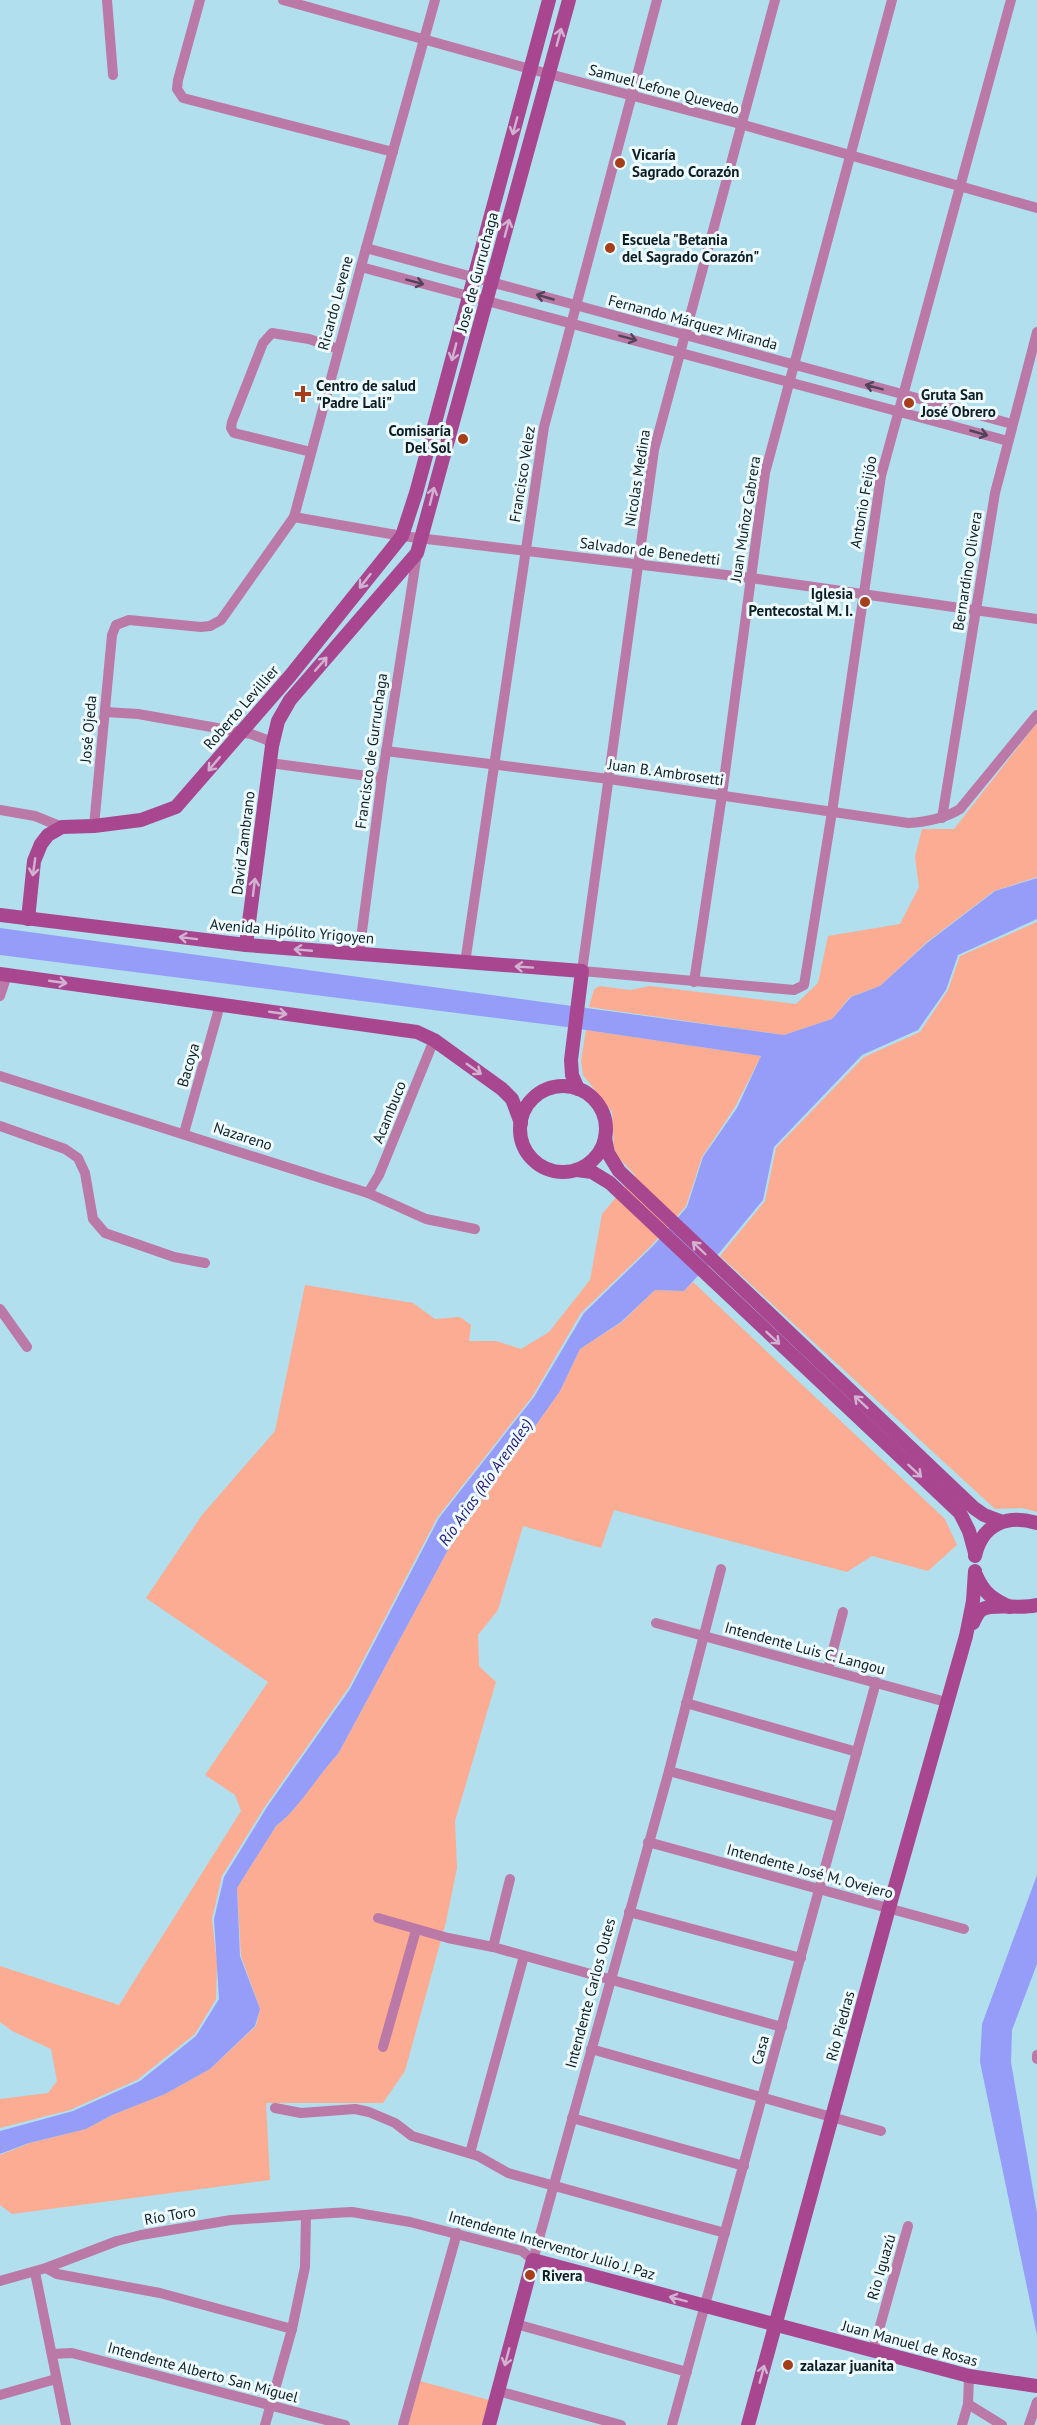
<svg xmlns="http://www.w3.org/2000/svg" width="1037" height="2425" font-family="'PT Sans',sans-serif">
<rect width="100%" height="100%" fill="#b2dfed"/>
<g fill="#fcac92">
<path d="M1037,723V877L994,891L927,942L880,986L850,997L832,1019L784,1035L589,1007L594,989L600,986L630,990L650,986L796,1004L818,983L828,936L900,924L919,887L915,857L922,829H954Z"/>
<path d="M1037,922V1512L1022,1508L995,1509L720,1256L765,1201L776,1148L864,1057L920,1032L948,990L960,956Z"/>
<path d="M586,1030L761,1056L735,1107L702,1157L686,1206L650,1247L581,1313L532,1397L437,1518L349,1687L264,1808L222,1876L212,1919L217,1964L216,1999L195,2034L137,2080L70,2110L0,2128V2099L48,2093L57,2081L51,2049L12,2031L0,2022V1966L119,2005L241,1811L235,1795L205,1775L268,1682L146,1598L202,1515L275,1431L305,1285L413,1303L435,1319L460,1317L471,1325L469,1341H496L521,1349L549,1332L590,1280L602,1214L635,1175L619,1158L614,1149L612,1112L583,1075L581,1061Z"/>
<path d="M693,1282L945,1519L957,1545L928,1571L872,1556L847,1572L614,1510L601,1548L523,1526L498,1610L478,1635L479,1666L496,1682L455,1821L457,1868L446,1922L405,2071L383,2103H266L270,2180L12,2214L0,2205V2155L30,2143L86,2129L112,2115L165,2094L210,2069L256,2026L260,2009L241,1956L237,1888L276,1826C297,1811 318,1775 338,1754L463,1522L517,1452L560,1391L580,1349L622,1322L655,1290L684,1291Z"/>
<path d="M420,2381L489,2400L482,2425H408Z"/>
</g>
<g fill="#959df8">
<path d="M1037,878V919L958,955L946,990L918,1030L862,1055L774,1147L763,1200L720,1252L684,1291L655,1290L621,1322L580,1349L560,1391L517,1452L463,1522L338,1754C318,1775 298,1810 276,1826L237,1888L240,1956L260,2009L255,2026L210,2069L165,2094L112,2115L86,2129L29,2143L0,2154V2131L73,2111L140,2081L196,2036L219,1999L214,1919L224,1877L267,1807L350,1689L439,1518L534,1397L584,1313L654,1245L687,1207L703,1157L737,1108L761,1056L559,1026L0,955V928L784,1035L832,1019L851,997L880,986L927,943L995,891Z"/>
<path d="M1037,1875V1964L1012,2030L1011,2062L1037,2213V2335L980,2062L982,2024Z"/>
</g>
<g fill="none" stroke-linecap="round" stroke-linejoin="round">
<g stroke="#bb79a7" stroke-width="10">
<path d="M107,0L113,75"/>
<path d="M200,0L178,80L177,89L183,98L393,152"/>
<path d="M283,0L530,69L733,122L1037,208"/>
<path d="M775,0L654,450L582,971L794,990L804,985L832,812L881,476L1011,0"/>
<path d="M366,248L1012,424"/>
<path d="M361,267L1008,441"/>
<path d="M311,452L234,433L231,428L232,422L263,343L272,333L309,339L338,349"/>
<path d="M294,517L402,536L751,578L1037,619"/>
<path d="M105,712L138,714L251,734L267,740L272,746"/>
<path d="M386,751L609,779L908,823C927,822 944,819 960,809L1037,715"/>
<path d="M270,763L382,778"/>
<path d="M0,810L35,816L62,827"/>
<path d="M942,818L995,493L1037,332"/>
<path d="M94,826L112,635L116,625L129,620L201,627L210,626L221,620L294,517L366,248L435,0"/>
<path d="M359,954L382,778L417,554"/>
<path d="M465,963L544,427L657,0"/>
<path d="M694,982L722,795L765,473L892,0"/>
<path d="M0,996L7,975"/>
<path d="M0,1076L368,1193L426,1219L475,1229"/>
<path d="M0,1126L65,1149L78,1158L85,1173L93,1219L105,1233L174,1257L205,1263"/>
<path d="M184,1133L220,1005"/>
<path d="M368,1193L379,1175L434,1040"/>
<path d="M0,1309L27,1347"/>
<path d="M656,1623L946,1702"/>
<path d="M828,1669L843,1612"/>
<path d="M686,1703L857,1752"/>
<path d="M669,1771L839,1817"/>
<path d="M648,1842L964,1929"/>
<path d="M629,1912L801,1958"/>
<path d="M378,1918L448,1938L493,1947L782,2027"/>
<path d="M493,1947L510,1879"/>
<path d="M383,2047L416,1930"/>
<path d="M591,2049L881,2131"/>
<path d="M1037,2055V2059"/>
<path d="M275,2108L301,2113L355,2109L369,2112L395,2123L412,2136L478,2156L508,2173L725,2233"/>
<path d="M572,2118L744,2166"/>
<path d="M470,2153L524,1956"/>
<path d="M46,2268L57,2274L160,2293L292,2329"/>
<path d="M35,2272L66,2425"/>
<path d="M0,2281L46,2268L117,2241L141,2235L231,2220L333,2213L352,2212L410,2222L522,2251L533,2260L669,1771L721,1569"/>
<path d="M516,2324L687,2372"/>
<path d="M873,2351L908,2226"/>
<path d="M52,2354L72,2353L345,2425"/>
<path d="M498,2391L621,2425"/>
<path d="M0,2395L56,2379"/>
<path d="M968,2404L1002,2425"/>
<path d="M265,2425L292,2329L305,2267L306,2215"/>
<path d="M403,2425L457,2233"/>
<path d="M672,2425L876,1682"/>
<path d="M962,2425L968,2404L969,2376"/>
<path d="M1029,2425L1037,2402"/>
</g>
<g stroke="#a8478f" stroke-width="14">
<path d="M0,915L246,945L582,971L571,1060L572,1075L578,1089"/>
<path d="M28,919L34,861L41,844L48,835L62,827L94,826L141,820L176,807L290,676L402,536L416,493L549,0"/>
<path d="M246,945L272,746L278,721L290,700L417,553L569,0"/>
<path d="M0,974L417,1032L434,1040L502,1089L512,1099L521,1123"/>
<circle cx="563" cy="1129" r="43"/>
<path d="M605,1138L608,1153L619,1171L974,1508L984,1515L1000,1521"/>
<path d="M577,1170L592,1172L610,1183L960,1513L969,1531L975,1553"/>
<path d="M975,1556C982,1524 1007,1514 1037,1523"/>
<path d="M976,1575C984,1593 992,1599 1010,1607"/>
<path d="M973,1623C975,1619 977,1614 980,1611C989,1602 1022,1610 1037,1605"/>
<path d="M489,2425L533,2260L969,2376L1037,2386"/>
<path d="M748,2425L889,1908L966,1636L973,1601L975,1571"/>
</g>
</g>
<defs><path id="oneway-shaft" d="M-6 0H5M1.5-3L5.5 0L1.5 3" fill="none" stroke-width="1.6" stroke-linecap="round" stroke-linejoin="round" transform="scale(1.5)"/></defs>
<g stroke="#d1b2d2">
<use href="#oneway-shaft" transform="translate(559 37) rotate(-75)"/>
<use href="#oneway-shaft" transform="translate(515 126) rotate(105)"/>
<use href="#oneway-shaft" transform="translate(507 228) rotate(-75)"/>
<use href="#oneway-shaft" transform="translate(454 352) rotate(105)"/>
<use href="#oneway-shaft" transform="translate(432 496) rotate(-76)"/>
<use href="#oneway-shaft" transform="translate(365 581) rotate(128)"/>
<use href="#oneway-shaft" transform="translate(321 664) rotate(-49)"/>
<use href="#oneway-shaft" transform="translate(214 764) rotate(130)"/>
<use href="#oneway-shaft" transform="translate(34 867) rotate(98)"/>
<use href="#oneway-shaft" transform="translate(254 887) rotate(-83)"/>
<use href="#oneway-shaft" transform="translate(188 938) rotate(-173)"/>
<use href="#oneway-shaft" transform="translate(303 950) rotate(-175)"/>
<use href="#oneway-shaft" transform="translate(524 967) rotate(-176)"/>
<use href="#oneway-shaft" transform="translate(58 982) rotate(8)"/>
<use href="#oneway-shaft" transform="translate(278 1013) rotate(8)"/>
<use href="#oneway-shaft" transform="translate(474 1069) rotate(35)"/>
<use href="#oneway-shaft" transform="translate(699 1248) rotate(-136)"/>
<use href="#oneway-shaft" transform="translate(773 1338) rotate(43)"/>
<use href="#oneway-shaft" transform="translate(861 1402) rotate(-137)"/>
<use href="#oneway-shaft" transform="translate(915 1471) rotate(43)"/>
<use href="#oneway-shaft" transform="translate(678 2299) rotate(-165)"/>
<use href="#oneway-shaft" transform="translate(507 2357) rotate(105)"/>
<use href="#oneway-shaft" transform="translate(762 2374) rotate(-75)"/>
</g>
<g stroke="#534358">
<use href="#oneway-shaft" transform="translate(415 282) rotate(15)"/>
<use href="#oneway-shaft" transform="translate(545 297) rotate(-164)"/>
<use href="#oneway-shaft" transform="translate(628 338) rotate(15)"/>
<use href="#oneway-shaft" transform="translate(874 387) rotate(-165)"/>
<use href="#oneway-shaft" transform="translate(979 433) rotate(16)"/>
</g>
<g fill="#a53e19" stroke="#edfafe" stroke-width="2">
<circle cx="620" cy="163" r="6"/>
<circle cx="610" cy="248" r="6"/>
<path d="M300 385h6v6h6v6h-6v6h-6v-6h-6v-6h6z"/>
<circle cx="909" cy="403" r="6"/>
<circle cx="463" cy="439" r="6"/>
<circle cx="865" cy="602" r="6"/>
<circle cx="530" cy="2275" r="6"/>
<circle cx="788" cy="2365" r="6"/>
</g>
<g text-anchor="middle" dominant-baseline="central" stroke-width="6" stroke-linejoin="round" paint-order="stroke">
<g font-size="15" fill="#0e1f24" stroke="#edfafe">
<text transform="translate(664 89) rotate(15)">Samuel Lefone Quevedo</text>
<text transform="translate(477 272) rotate(-75)">Jose de Gurruchaga</text>
<text transform="translate(335 303) rotate(-75)">Ricardo Levene</text>
<text transform="translate(693 322) rotate(15)">Fernando Márquez Miranda</text>
<text transform="translate(522 474) rotate(-81)">Francisco Velez</text>
<text transform="translate(637 478) rotate(-81)">Nicolas Medina</text>
<text transform="translate(863 502) rotate(-80)">Antonio Feijóo</text>
<text transform="translate(745 519) rotate(-81)">Juan Muñoz Cabrera</text>
<text transform="translate(650 551) rotate(7)">Salvador de Benedetti</text>
<text transform="translate(967 571) rotate(-81)">Bernardino Olivera</text>
<text transform="translate(241 707) rotate(-49)">Roberto Levillier</text>
<text transform="translate(88 729) rotate(-85)">José Ojeda</text>
<text transform="translate(371 751) rotate(-82)">Francisco de Gurruchaga</text>
<text transform="translate(666 772) rotate(8)">Juan B. Ambrosetti</text>
<text transform="translate(243 843) rotate(-83)">David Zambrano</text>
<text transform="translate(292 931) rotate(5)">Avenida Hipólito Yrigoyen</text>
<text transform="translate(188 1065) rotate(-74)">Bacoya</text>
<text transform="translate(389 1112) rotate(-68)">Acambuco</text>
<text transform="translate(243 1136) rotate(18)">Nazareno</text>
<text transform="translate(805 1648) rotate(15)">Intendente Luis C. Langou</text>
<text transform="translate(810 1871) rotate(15)">Intendente José M. Ovejero</text>
<text transform="translate(590 1993) rotate(-75)">Intendente Carlos Outes</text>
<text transform="translate(840 2026) rotate(-75)">Río Piedras</text>
<text transform="translate(760 2050) rotate(-75)">Casa</text>
<text transform="translate(170 2215) rotate(-10)">Río Toro</text>
<text transform="translate(552 2245) rotate(16)">Intendente Interventor Julio J. Paz</text>
<text transform="translate(881 2267) rotate(-74)">Rio Iguazú</text>
<text transform="translate(910 2343) rotate(15)">Juan Manuel de Rosas</text>
<text transform="translate(203 2372) rotate(15)">Intendente Alberto San Miguel</text>
</g>
<g font-size="15" font-weight="bold" fill="#0e1f24" stroke="#edfafe" text-anchor="start">
<text x="632" y="154">Vicaría<tspan x="632" dy="17">Sagrado Corazón</tspan></text>
<text x="622" y="239">Escuela "Betania<tspan x="622" dy="17">del Sagrado Corazón"</tspan></text>
<text x="316" y="385">Centro de salud<tspan x="316" dy="17">"Padre Lali"</tspan></text>
<text x="921" y="394">Gruta San<tspan x="921" dy="17">José Obrero</tspan></text>
<text x="451" y="430" text-anchor="end">Comisaría<tspan x="451" dy="17">Del Sol</tspan></text>
<text x="853" y="593" text-anchor="end">Iglesia<tspan x="853" dy="17">Pentecostal M. I.</tspan></text>
<text x="542" y="2275">Rivera</text>
<text x="800" y="2365">zalazar juanita</text>
</g>
<g font-size="16" font-style="italic" fill="#26177b" stroke="#edfafe">
<text transform="translate(485 1482) rotate(-55)">Río Arias (Río Arenales)</text>
</g>
</g>
</svg>
